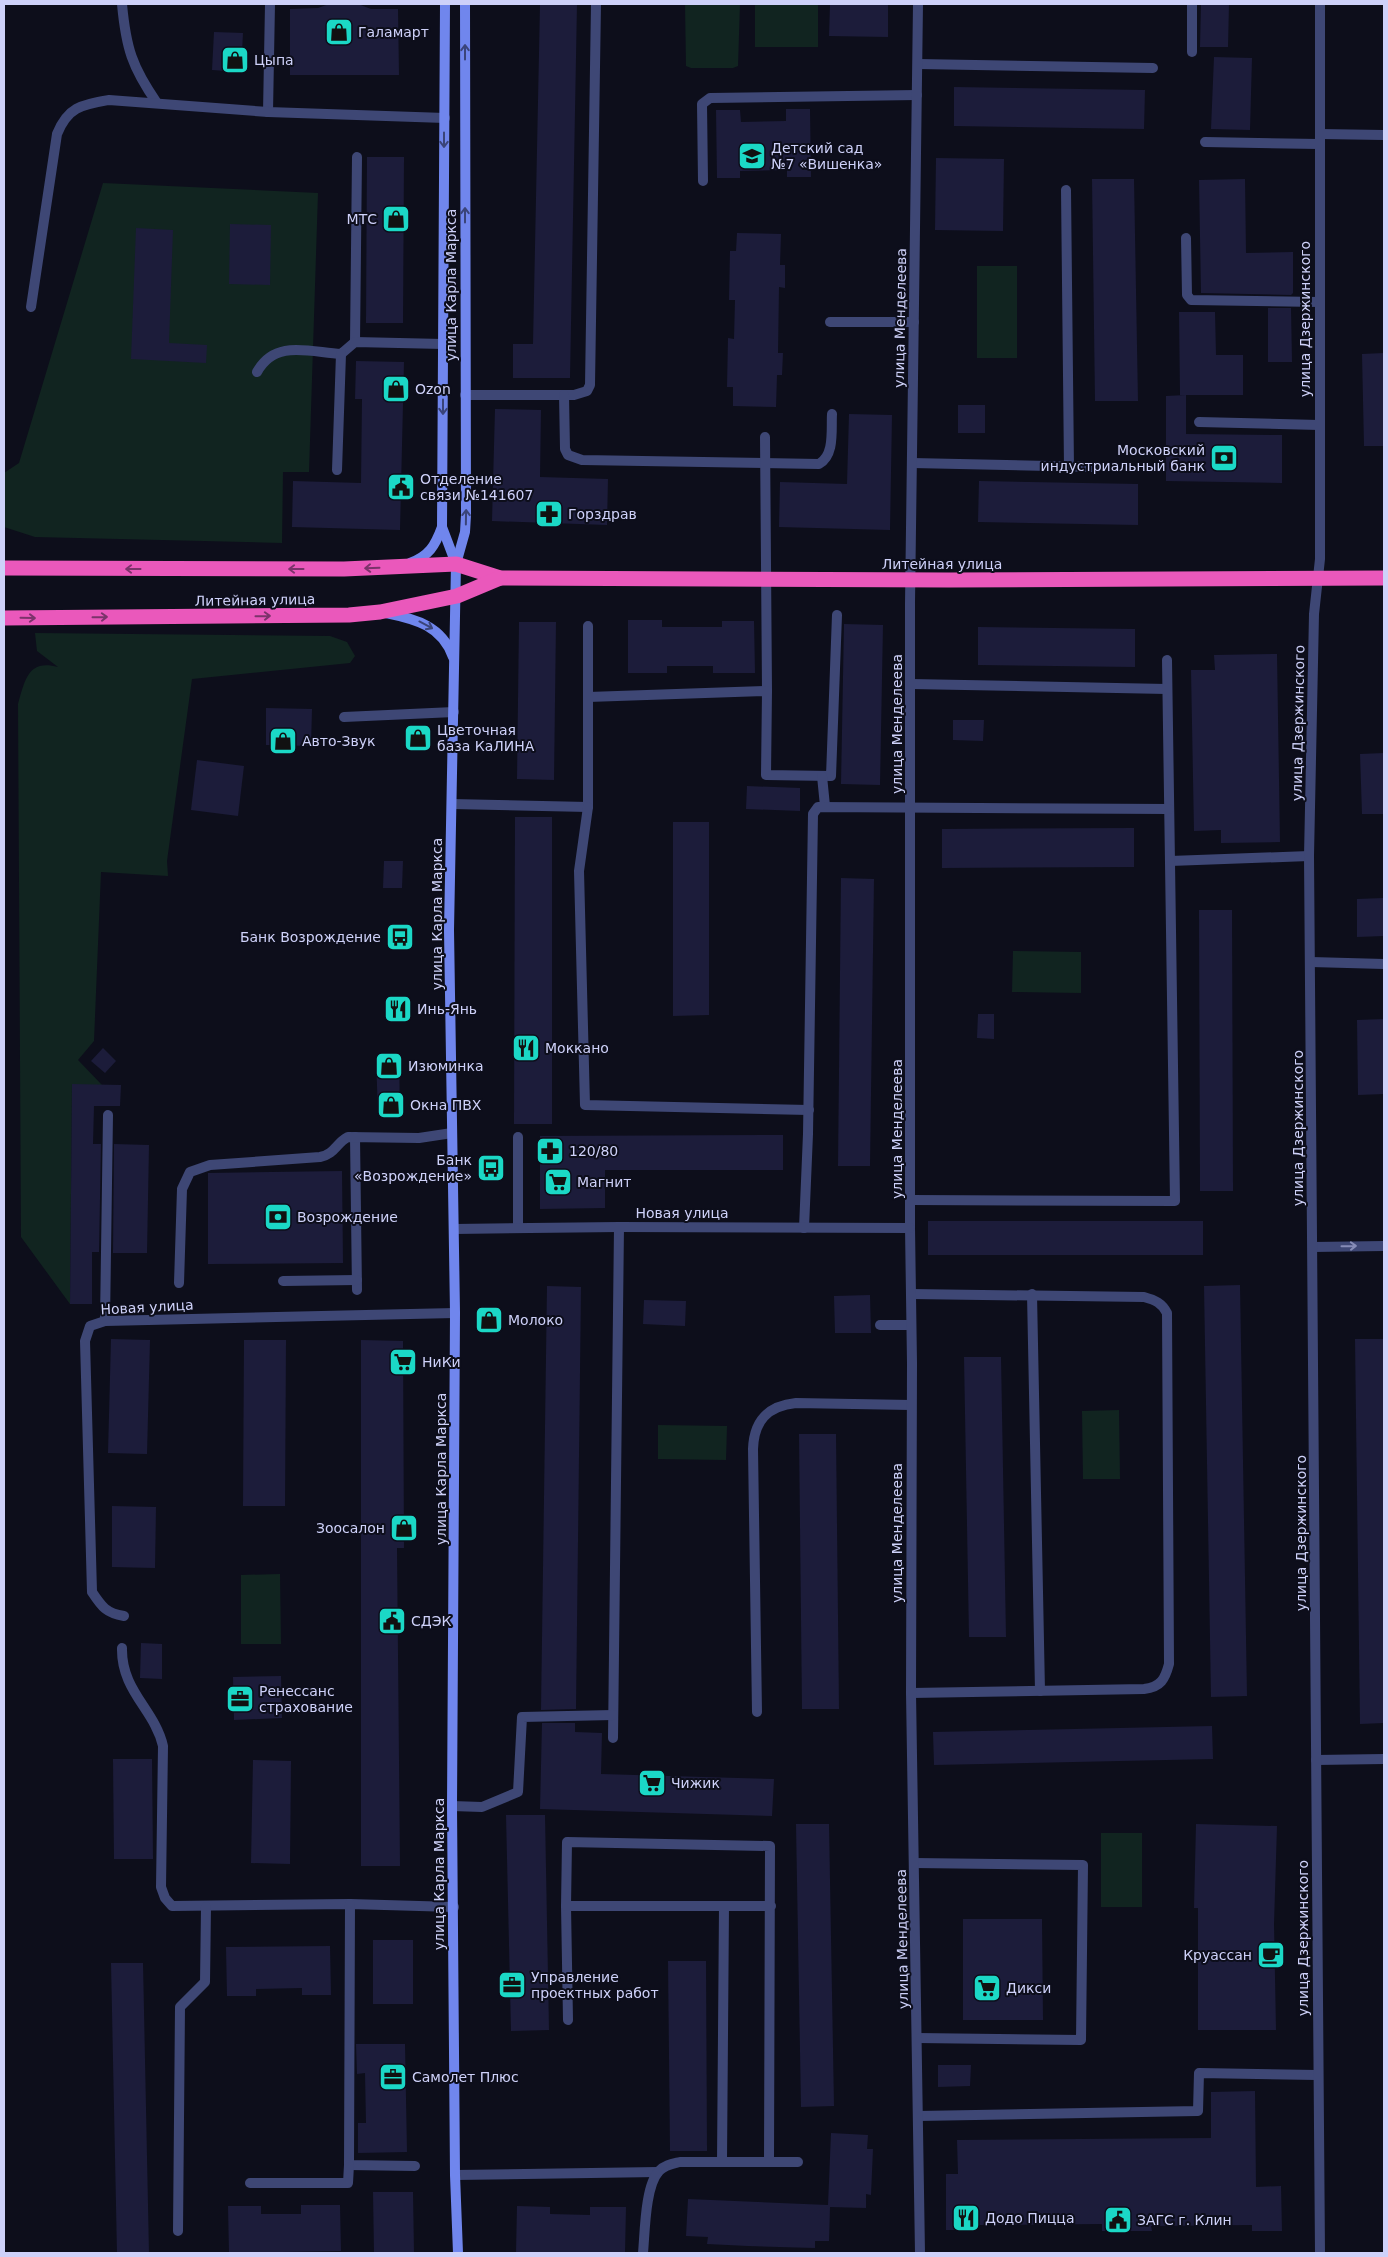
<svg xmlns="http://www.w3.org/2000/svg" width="1388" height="2257" font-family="'DejaVu Sans',sans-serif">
<rect width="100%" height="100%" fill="#0d0e1b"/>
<g fill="#112420">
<path d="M685,4H740L738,66L733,68H691L686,66Z"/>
<rect x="755" y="4" width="63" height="43"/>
<path d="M103,183L318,193L309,472H283L282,543L35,537L4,527V473L19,463Z"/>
<rect x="977" y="266" width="40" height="92"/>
<path d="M35,633L330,636L347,642L355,656L350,663L192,679L167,861L168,876L101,872L94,1041L78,1060L102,1085H72L70,1304L21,1237L18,704C25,680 28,659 58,667L37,651Z"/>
<path d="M1013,951L1081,952V993L1012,992Z"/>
<path d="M1119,1410L1120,1479H1083L1082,1411Z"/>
<path d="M658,1425L727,1426L726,1460L658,1459Z"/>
<path d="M280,1574L281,1644H241V1575Z"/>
<rect x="1101" y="1833" width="41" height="74"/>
</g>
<g fill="#1c1c3a">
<path d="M329,4H358L371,9H398L399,75H290V9L318,8Z"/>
<path d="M540,4H577L570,378H513V344H533Z"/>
<path d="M830,4L888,5V37L829,36Z"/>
<path d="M1201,4H1229L1228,47H1200Z"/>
<path d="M214,32L243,33L241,72L212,70Z"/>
<path d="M1214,57L1252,58L1250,130L1211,129Z"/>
<path d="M954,87L1145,90L1144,129L954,126Z"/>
<path d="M786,109H810L811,177H787V170L740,171V178H717L716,110H740L741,122L786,121Z"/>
<path d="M367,157H404L403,323H366Z"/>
<path d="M936,158L1004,159L1003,231L935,230Z"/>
<path d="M1092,179H1134L1138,401H1095Z"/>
<path d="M1245,179L1246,253L1293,252V293L1291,295L1201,293L1199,180Z"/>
<path d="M230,224L271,225L270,285L229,284Z"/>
<path d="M136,228L173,230L169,343L207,345L206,363L131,359Z"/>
<path d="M737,233L781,234L780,265H785V288L779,287L778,353H783L782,375H777L776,407L733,406V387H727L728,338L734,339L735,300H729L730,251H736Z"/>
<path d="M1268,308H1291L1292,362H1268Z"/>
<path d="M1179,312H1215L1216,355H1243V395H1180Z"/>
<path d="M1384,353V446H1364L1362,354Z"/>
<path d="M356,361L404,362L400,530L292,527L293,481L361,483L362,399H355Z"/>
<path d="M1186,395V434L1282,435V483L1166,481V396Z"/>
<rect x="958" y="405" width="27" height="28"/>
<path d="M495,409L541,410L540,477L608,479L607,525L492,521Z"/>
<path d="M849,414L892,415L890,530L779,527L780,482L847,484Z"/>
<path d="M979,481L1138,484V525L978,522Z"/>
<path d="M628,620H662V627H722V621H754L755,673H713V666H667V673H628Z"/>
<path d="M519,622H556L554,780L517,779Z"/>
<path d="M844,624L883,625L880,785L841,784Z"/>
<path d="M978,627L1135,629V667L978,665Z"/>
<path d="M1277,654L1280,842L1221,843V830L1194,831L1191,670H1215L1214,655Z"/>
<path d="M266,708L312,709L311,746L266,745Z"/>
<path d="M953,720H984L983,741L953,740Z"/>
<path d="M1384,753V814H1362L1360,754Z"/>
<path d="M197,760L244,766L238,816L191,810Z"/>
<path d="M747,786L800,788V811L746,809Z"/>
<path d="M515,817H552V1124H514Z"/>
<path d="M673,822H709V1015L673,1016Z"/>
<path d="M1134,828V867L942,868V829Z"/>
<path d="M384,861H403L402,888H383Z"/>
<path d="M841,878L874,879L870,1166H838Z"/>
<path d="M1384,898V936L1357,937V899Z"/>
<path d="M1199,910H1232L1233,1191H1200Z"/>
<path d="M978,1014H994V1039L977,1038Z"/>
<path d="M1384,1019V1094L1358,1095L1357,1020Z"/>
<path d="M103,1048L116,1061L105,1073L91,1061Z"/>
<path d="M376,1057H399L400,1113L378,1114Z"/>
<path d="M72,1084L121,1085L120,1106H94L93,1144H101L99,1252H92V1304H70Z"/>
<path d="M783,1135V1170H605V1208L540,1209V1136Z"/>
<path d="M114,1144L149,1145L147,1253H113Z"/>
<path d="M342,1171L343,1263L208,1264V1173Z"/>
<rect x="928" y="1221" width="275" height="34"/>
<path d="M1240,1285L1247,1696L1211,1697L1204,1286Z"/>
<path d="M547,1286L581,1287L576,1709L541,1710Z"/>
<path d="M870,1295L871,1333H835L834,1296Z"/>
<path d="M644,1300L686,1301L685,1326L643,1324Z"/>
<path d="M111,1339L150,1340L147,1454L108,1453Z"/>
<path d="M1355,1339H1384V1723L1360,1724Z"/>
<path d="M244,1340H286L285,1506H243Z"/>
<path d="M361,1340L403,1341L404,1548H397L400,1866H361Z"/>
<path d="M964,1357H1001L1006,1637H969Z"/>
<path d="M799,1434H836L839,1709H802Z"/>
<path d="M112,1506L156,1507L155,1568L112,1567Z"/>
<path d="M141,1643L162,1644V1679L140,1678Z"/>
<path d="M281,1676L282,1718L234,1720L233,1677Z"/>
<path d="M542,1723H575V1732L602,1733L601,1774L774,1779L772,1816L540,1809Z"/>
<path d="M1212,1726L1213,1759L934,1765L933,1732Z"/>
<path d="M113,1759H152L153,1859H114Z"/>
<path d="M253,1760L291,1761L290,1864L251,1863Z"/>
<path d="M506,1815H545L549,2030L511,2031Z"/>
<path d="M796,1824H829L834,2106L801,2107Z"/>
<path d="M1196,1824L1277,1826L1274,1924L1276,2030H1198V1908H1194Z"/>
<path d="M963,1919H1042L1043,2020H963Z"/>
<rect x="373" y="1940" width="40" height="64"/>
<path d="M330,1946L331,1995H302V1988L256,1989V1996H227L226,1947Z"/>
<path d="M668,1961H706L707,2151H670Z"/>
<path d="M111,1963H143L149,2253H117Z"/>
<path d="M356,2044H405L407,2152L358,2153V2123H366L365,2073L357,2074Z"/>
<path d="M938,2065H971L970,2086L938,2087Z"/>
<path d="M1255,2091L1256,2187L1281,2186L1282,2231H1252V2225L1151,2226L1152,2231H1102V2224L976,2225V2230H946V2174H958L957,2140L1211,2138V2092Z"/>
<path d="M831,2133L868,2135L867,2149H873L871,2195L866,2194V2208L830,2207L829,2241H815V2248L748,2246L707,2244L708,2237L686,2236L688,2199L828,2205Z"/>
<path d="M373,2192H413L414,2253H374Z"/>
<path d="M301,2205H340L341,2251L229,2253L228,2206H261V2214H301Z"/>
<path d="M517,2206L550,2207V2214L590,2215V2207H626L625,2253H516Z"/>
</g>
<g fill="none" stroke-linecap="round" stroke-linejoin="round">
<g stroke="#3e4775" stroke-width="10">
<path d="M122,4C126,48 132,67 157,103"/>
<path d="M1192,4V52"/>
<path d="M918,64L1153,68"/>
<path d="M268,112L270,4"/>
<path d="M1320,134L1384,135"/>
<path d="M1205,142L1319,144"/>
<path d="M703,181L702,104L710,98L917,95"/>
<path d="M1066,190L1069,467"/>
<path d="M1186,238L1187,295L1191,300L1319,302"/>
<path d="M31,307L57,134C68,107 81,105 109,100L268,112L445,118"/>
<path d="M830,322H914"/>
<path d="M355,342L357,157"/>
<path d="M257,372C275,339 309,352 341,354L355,342L443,344"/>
<path d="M465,395H574L587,391L590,385L596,4"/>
<path d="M564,395L565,449L568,455L582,460L819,464C835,455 831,430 832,414"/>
<path d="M1199,422L1319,425"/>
<path d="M765,437L767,691"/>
<path d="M912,463L1093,467"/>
<path d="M337,470L341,354"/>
<path d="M911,684L1167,689"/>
<path d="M588,697L767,691L766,775L831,776L837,615"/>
<path d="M344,717L454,712"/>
<path d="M822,776L825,806"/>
<path d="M452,804L588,807V626"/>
<path d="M588,807L579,871L585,1105L809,1110"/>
<path d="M1170,861L1309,856"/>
<path d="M1311,962L1384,964"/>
<path d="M355,1137L357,1290"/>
<path d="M911,1200L1175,1201L1167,660"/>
<path d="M518,1228V1137"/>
<path d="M804,1228L808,1134L813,814L818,807L1169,809"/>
<path d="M283,1281L357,1280"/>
<path d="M179,1283L182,1189L190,1172L210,1165L320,1157C335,1154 336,1143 348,1137L419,1138L452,1133"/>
<path d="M1032,1294L1040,1691"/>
<path d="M105,1321L108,1115"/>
<path d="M880,1325H911"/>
<path d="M122,1648C121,1691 155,1710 163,1746L161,1887L165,1898L172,1906L350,1904L454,1907"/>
<path d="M911,1693L1144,1689C1161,1687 1165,1679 1169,1664L1167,1313C1162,1303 1155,1300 1144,1297L911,1294"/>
<path d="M757,1712L753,1449C754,1421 767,1406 796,1403L911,1405"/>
<path d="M613,1738L619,1227"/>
<path d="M1316,1760L1384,1759"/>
<path d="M452,1806L482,1807L518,1792L522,1717L613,1715"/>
<path d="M914,1863L1083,1865L1081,2040L917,2038"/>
<path d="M350,1904L349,2165L415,2166"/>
<path d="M566,1906L568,2020"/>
<path d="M918,2116L1198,2111L1199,2073L1317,2075"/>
<path d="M722,2162L724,1906"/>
<path d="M769,2162L770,1846L567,1842L566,1906H771"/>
<path d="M455,2175L658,2172"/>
<path d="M250,2183H348L349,2165"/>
<path d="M178,2231L180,2007L205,1982L206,1907"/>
<path d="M643,2253C645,2232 645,2186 659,2171C665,2165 672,2164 680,2162H798"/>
</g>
<g stroke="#3e4775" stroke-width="10">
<path d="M918,4L910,603V1228L912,1363L911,1693L920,2253"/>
<path d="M454,1229L619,1227L910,1228"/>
<path d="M1313,1247L1384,1246"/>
<path d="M124,1616C106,1613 102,1607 92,1592L85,1341L90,1326L105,1321L455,1313"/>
<path d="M1320,2253L1309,856L1314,614L1320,559V4"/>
</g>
<g stroke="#7086ed" stroke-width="10">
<path d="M442,527L456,564"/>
<path d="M410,563C429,556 435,546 442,527L445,4"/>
<path d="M386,613C416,619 442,626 453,657"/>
<path d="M458,2253L455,2175L452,1806L455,1313L449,930L456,564L465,532L466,515L465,4"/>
</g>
<g stroke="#ea58bb" stroke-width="15">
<path d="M4,568L344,569L456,564L500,578L949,580L1384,578"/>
<path d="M4,618L349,615L380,612L457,596L500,578"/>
</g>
</g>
<defs><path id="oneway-shaft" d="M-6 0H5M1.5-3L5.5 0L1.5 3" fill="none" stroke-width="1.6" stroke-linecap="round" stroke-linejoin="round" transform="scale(1.25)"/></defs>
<g stroke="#3a4479">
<use href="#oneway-shaft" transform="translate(465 52) rotate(-90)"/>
<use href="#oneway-shaft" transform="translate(444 140) rotate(90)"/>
<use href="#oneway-shaft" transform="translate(465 215) rotate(-90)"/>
<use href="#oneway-shaft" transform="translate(443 407) rotate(90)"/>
<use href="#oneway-shaft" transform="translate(466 517) rotate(-89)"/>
<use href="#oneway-shaft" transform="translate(426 625) rotate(28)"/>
</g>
<g stroke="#7c336b">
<use href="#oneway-shaft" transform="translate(372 568) rotate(178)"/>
<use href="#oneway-shaft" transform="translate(133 569) rotate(180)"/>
<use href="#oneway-shaft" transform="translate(296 569) rotate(180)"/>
<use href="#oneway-shaft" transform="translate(263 616) rotate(-1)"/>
<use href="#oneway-shaft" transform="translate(100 617) rotate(-1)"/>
<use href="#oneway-shaft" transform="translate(28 618) rotate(1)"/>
</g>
<use stroke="#868cb7" href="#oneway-shaft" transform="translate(1349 1246) rotate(-1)"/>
<defs>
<g id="shop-square" transform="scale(1.4375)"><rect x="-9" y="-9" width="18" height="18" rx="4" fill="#1bd8c6" stroke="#0d0e1b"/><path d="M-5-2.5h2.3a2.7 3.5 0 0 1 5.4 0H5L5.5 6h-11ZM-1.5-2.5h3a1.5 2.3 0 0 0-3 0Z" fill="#111"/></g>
<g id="school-square" transform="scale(1.4375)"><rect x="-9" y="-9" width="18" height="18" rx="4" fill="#1bd8c6" stroke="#0d0e1b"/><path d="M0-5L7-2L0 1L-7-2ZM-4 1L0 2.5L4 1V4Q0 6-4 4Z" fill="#111"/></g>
<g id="bank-square" transform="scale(1.4375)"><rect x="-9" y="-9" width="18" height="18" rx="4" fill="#1bd8c6" stroke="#0d0e1b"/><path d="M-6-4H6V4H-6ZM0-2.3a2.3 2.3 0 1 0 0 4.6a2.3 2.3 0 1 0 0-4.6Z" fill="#111"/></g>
<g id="civic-square" transform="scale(1.4375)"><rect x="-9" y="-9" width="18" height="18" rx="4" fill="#1bd8c6" stroke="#0d0e1b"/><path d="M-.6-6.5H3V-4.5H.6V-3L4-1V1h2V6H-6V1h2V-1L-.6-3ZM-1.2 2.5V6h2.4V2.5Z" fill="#111"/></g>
<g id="pharmacy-square" transform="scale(1.4375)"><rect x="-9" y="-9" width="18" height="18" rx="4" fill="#1bd8c6" stroke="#0d0e1b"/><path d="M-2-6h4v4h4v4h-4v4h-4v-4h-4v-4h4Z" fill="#111"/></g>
<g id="bus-square" transform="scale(1.4375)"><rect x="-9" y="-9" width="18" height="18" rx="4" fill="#1bd8c6" stroke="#0d0e1b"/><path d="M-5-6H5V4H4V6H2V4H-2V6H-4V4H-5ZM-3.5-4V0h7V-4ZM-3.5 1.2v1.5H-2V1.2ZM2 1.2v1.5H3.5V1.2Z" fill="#111"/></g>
<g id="restaurant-square" transform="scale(1.4375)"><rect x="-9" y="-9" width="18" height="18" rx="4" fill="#1bd8c6" stroke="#0d0e1b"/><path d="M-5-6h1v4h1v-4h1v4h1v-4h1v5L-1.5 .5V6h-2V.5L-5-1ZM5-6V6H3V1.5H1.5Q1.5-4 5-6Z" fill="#111"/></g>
<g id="supermarket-square" transform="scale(1.4375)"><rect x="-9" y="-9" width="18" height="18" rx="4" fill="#1bd8c6" stroke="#0d0e1b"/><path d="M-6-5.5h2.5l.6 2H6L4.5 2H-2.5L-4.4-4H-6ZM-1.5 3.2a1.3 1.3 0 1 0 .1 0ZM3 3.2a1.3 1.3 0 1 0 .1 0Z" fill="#111"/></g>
<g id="office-square" transform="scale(1.4375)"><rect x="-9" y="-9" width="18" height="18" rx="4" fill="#1bd8c6" stroke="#0d0e1b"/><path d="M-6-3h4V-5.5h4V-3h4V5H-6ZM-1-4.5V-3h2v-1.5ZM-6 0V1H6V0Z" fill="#111"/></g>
<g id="cafe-square" transform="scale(1.4375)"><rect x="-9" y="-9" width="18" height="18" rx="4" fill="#1bd8c6" stroke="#0d0e1b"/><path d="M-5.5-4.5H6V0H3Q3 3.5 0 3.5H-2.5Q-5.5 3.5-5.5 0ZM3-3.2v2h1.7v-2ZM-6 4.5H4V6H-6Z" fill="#111"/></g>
</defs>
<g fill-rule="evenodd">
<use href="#shop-square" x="339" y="32"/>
<use href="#shop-square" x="235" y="60"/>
<use href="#school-square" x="752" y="156"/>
<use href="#shop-square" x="396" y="219"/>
<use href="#shop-square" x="396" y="389"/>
<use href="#bank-square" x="1224" y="458"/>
<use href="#civic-square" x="401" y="487"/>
<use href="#pharmacy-square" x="549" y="514"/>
<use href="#shop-square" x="418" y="738"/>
<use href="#shop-square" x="283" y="741"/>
<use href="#bus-square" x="400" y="937"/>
<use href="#restaurant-square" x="398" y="1009"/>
<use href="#restaurant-square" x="526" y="1048"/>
<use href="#shop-square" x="389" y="1066"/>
<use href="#shop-square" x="391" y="1105"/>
<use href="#pharmacy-square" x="550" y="1151"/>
<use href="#bus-square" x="491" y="1168"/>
<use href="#supermarket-square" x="558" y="1182"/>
<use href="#bank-square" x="278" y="1217"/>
<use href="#shop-square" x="489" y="1320"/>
<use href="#supermarket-square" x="403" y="1362"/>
<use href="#shop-square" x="404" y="1528"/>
<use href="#civic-square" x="392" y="1621"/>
<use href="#office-square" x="240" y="1699"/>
<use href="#supermarket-square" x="652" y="1783"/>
<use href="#cafe-square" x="1271" y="1955"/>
<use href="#office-square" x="512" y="1985"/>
<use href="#supermarket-square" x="987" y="1988"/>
<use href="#office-square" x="393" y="2077"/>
<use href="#restaurant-square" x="966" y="2218"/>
<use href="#civic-square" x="1118" y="2220"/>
</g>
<g text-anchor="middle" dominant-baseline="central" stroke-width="4" stroke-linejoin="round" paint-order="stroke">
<g font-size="14" fill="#ced1f9" stroke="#0d0e1b" text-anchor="start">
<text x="358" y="32">Галамарт</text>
<text x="254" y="60">Цыпа</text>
<text x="771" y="148">Детский сад<tspan x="771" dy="16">№7 «Вишенка»</tspan></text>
<text x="377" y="219" text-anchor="end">МТС</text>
<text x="415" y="389">Ozon</text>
<text x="1205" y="450" text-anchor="end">Московский<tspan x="1205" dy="16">индустриальный банк</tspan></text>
<text x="420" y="479">Отделение<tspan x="420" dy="16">связи №141607</tspan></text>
<text x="568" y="514">Горздрав</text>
<text x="437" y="730">Цветочная<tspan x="437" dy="16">база КаЛИНА</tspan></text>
<text x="302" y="741">Авто-Звук</text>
<text x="381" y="937" text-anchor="end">Банк Возрождение</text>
<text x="417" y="1009">Инь-Янь</text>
<text x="545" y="1048">Моккано</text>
<text x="408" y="1066">Изюминка</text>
<text x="410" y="1105">Окна ПВХ</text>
<text x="569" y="1151">120/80</text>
<text x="472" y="1160" text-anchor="end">Банк<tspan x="472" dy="16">«Возрождение»</tspan></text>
<text x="577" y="1182">Магнит</text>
<text x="297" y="1217">Возрождение</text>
<text x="508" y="1320">Молоко</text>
<text x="422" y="1362">НиКи</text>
<text x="385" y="1528" text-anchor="end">Зоосалон</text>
<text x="411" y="1621">СДЭК</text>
<text x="259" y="1691">Ренессанс<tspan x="259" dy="16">страхование</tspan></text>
<text x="671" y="1783">Чижик</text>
<text x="1252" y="1955" text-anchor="end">Круассан</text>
<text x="531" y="1977">Управление<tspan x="531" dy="16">проектных работ</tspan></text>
<text x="1006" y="1988">Дикси</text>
<text x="412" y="2077">Самолет Плюс</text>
<text x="985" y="2218">Додо Пицца</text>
<text x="1137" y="2220">ЗАГС г. Клин</text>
</g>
<g font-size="14" fill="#ced1f9" stroke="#0d0e1b">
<text transform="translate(451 285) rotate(-90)">улица Карла Маркса</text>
<text transform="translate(900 318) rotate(-89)">улица Менделеева</text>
<text transform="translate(1305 319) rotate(-90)">улица Дзержинского</text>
<text x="942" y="564">Литейная улица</text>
<text transform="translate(255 600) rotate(-1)">Литейная улица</text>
<text transform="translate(1298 723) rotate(-89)">улица Дзержинского</text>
<text transform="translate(897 724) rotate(-90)">улица Менделеева</text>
<text transform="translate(437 914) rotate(-90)">улица Карла Маркса</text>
<text transform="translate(1298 1128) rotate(-90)">улица Дзержинского</text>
<text transform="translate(897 1129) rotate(-90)">улица Менделеева</text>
<text x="682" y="1213">Новая улица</text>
<text transform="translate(147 1307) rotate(-3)">Новая улица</text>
<text transform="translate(441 1469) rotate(-90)">улица Карла Маркса</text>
<text transform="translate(897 1533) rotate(-90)">улица Менделеева</text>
<text transform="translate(1301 1533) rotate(-90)">улица Дзержинского</text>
<text transform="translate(439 1874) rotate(-90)">улица Карла Маркса</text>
<text transform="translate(1303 1938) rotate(-90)">улица Дзержинского</text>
<text transform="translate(902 1939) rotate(-91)">улица Менделеева</text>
</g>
</g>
<rect width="1388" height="2257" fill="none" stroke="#ced1f9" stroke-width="10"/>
</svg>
